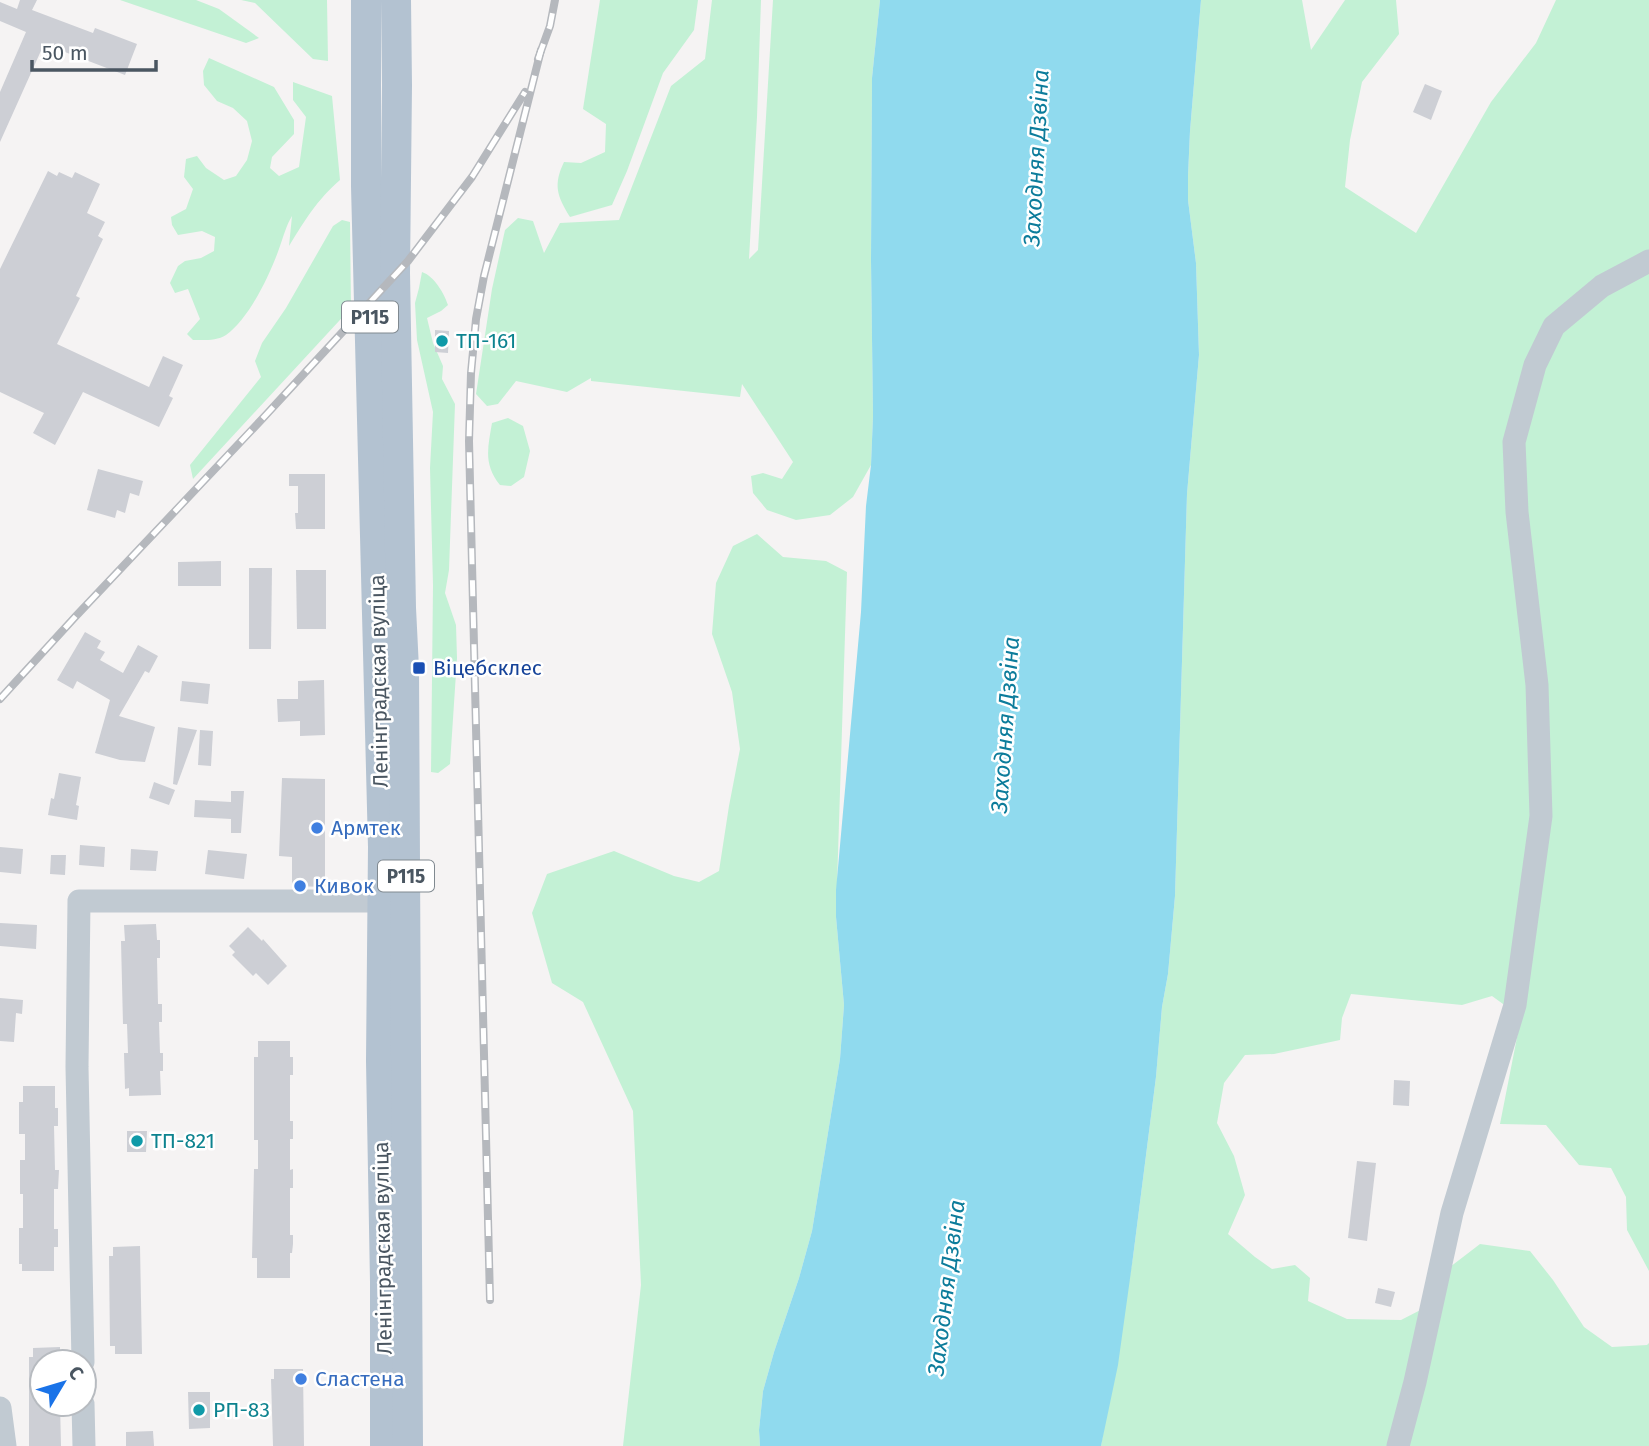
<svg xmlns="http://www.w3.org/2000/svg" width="1649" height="1446" font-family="'Fira Sans',sans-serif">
<rect width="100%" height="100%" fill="#f5f3f3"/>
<g fill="#c3f1d5">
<path d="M120,0H196L219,9L259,38L246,43Z"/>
<path d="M241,0H327L328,61L313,59L255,3Z"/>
<path d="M600,0H698L694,30L663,73L627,171L612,205L570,217C557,196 553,185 564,162L581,163L605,152L606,124L583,109Z"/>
<path d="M712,0H761L757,117L749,259L758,250L773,0H880L872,78L871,261L873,416L871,465L853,497L830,515L796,520L767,510L753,493L751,476L763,473L782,479L793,462L742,384L740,397L591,381V378L567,392L516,381L498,404L487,406L476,394L492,289L505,230L518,218L533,221L544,253L560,223L619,220L671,86L705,59Z"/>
<path d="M1201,0H1302L1311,50L1345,0H1396L1399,34L1362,82L1350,140L1345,187L1416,233L1491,102L1536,43L1556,0H1649V1271L1627,1230L1626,1197L1611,1168L1579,1165L1546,1125L1500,1124L1521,1017L1492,996L1462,1005L1351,994L1342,1018L1340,1040L1274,1054L1245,1055L1224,1083L1217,1123L1234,1156L1245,1195L1228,1234L1255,1257L1272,1269L1295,1265L1310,1278L1308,1301L1347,1319L1401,1320L1438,1301L1450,1267L1480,1244L1530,1251L1553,1280L1584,1327L1612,1347L1647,1345L1649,1343V1446H1101L1133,1257L1156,1077L1162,1007L1168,974L1175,896L1187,494L1199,355L1196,263L1188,200V176L1190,131Z"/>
<path d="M209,58L274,87L294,120V134L272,157L270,168L279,176L299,167L306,117L293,100V82L332,96L340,180C317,200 305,220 289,246L292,216C286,226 284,235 280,246C271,273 249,319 226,335C217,341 204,340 193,340L187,334L200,319L188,289L175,293L170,283L178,266L185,261L201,258L214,251L215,237L202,231L178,235L172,225L171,217L186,209L193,189L184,177L186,159L197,156L206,168L224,180L236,176L247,160L252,141L247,121L233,108L217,101L204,85L203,71Z"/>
<path d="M342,220L350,222L351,308L193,479L190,465L261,377L255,361L262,343L286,308L333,226Z"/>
<path d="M422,272C434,276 444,293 448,305L441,311L427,318L433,343L443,366L442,379L455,404L449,570L445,593L456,625L457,658L450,764L438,773L431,772L433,585L430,468L433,412L417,340L415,303L419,288Z"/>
<path d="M508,418L523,426L530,451L524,477L511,486L500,485C483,464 488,447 492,423Z"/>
<path d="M757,534L783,557L826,561L847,572L836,917L844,1005L840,1059L812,1231L799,1278L774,1352L763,1391L759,1430L760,1446H623L641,1285L633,1111L583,1002L552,983L532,913L547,874L614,851L674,876L699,882L719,871L729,806L740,749L732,692L712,634L716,583L733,546Z"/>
</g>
<path fill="#90daee" d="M880,0H1201L1190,131L1188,176V200L1196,263L1199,355L1187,494L1175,896L1168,974L1162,1007L1156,1077L1133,1257L1118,1365L1101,1446H760L759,1430L763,1391L774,1352L799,1278L812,1231L840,1059L844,1005L836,917V890L861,612L866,506L871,465L873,416L871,261L872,78Z"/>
<g fill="#cdcfd5">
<path d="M20,0H37L32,10L93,33L95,28L137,44L125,75L44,44L0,142V92L26,32L0,21V2L17,9Z"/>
<path d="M1425,84L1442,91L1431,120L1413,112Z"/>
<path d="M48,171L57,176L59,172L72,178L75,172L100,184L87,213L105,222L98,236L103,239L76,296L80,298L57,344L149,387L163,356L183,365L169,396L173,398L159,427L83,392L55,445L33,433L44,413L0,392V269Z"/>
<path d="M435,330L449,331L448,353L435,352Z"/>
<path d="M98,469L143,481L139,496L130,493L125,513L117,510L115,518L87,510Z"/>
<path d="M289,474H325V529H296L295,513H298V486H289Z"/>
<path d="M221,561V586H178V562Z"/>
<path d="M249,568H272L271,649H249Z"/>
<path d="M296,570H326V629H297Z"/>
<path d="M85,632L101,641L97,648L105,652L100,660L123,673L138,645L158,656L149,673L145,671L119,716L155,727L145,762L120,760L95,753L110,700L77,681L73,689L57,680Z"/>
<path d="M324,680L325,735L300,736V721L278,722L277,699H298V681Z"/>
<path d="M182,681L210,684L208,704L180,701Z"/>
<path d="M178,727L197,730L177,785L173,784Z"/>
<path d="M200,730L213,731L211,766L198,765Z"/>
<path d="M59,773L81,777L76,805L79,806L77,820L48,815L51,798L54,799Z"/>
<path d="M282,778L325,779V887L292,886V857L279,856Z"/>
<path d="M154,782L175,790L169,805L149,798Z"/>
<path d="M231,791H244L241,833H231V819L194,817L195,800L231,802Z"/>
<path d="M80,845L105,847L104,867L79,865Z"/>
<path d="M0,847L23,849L21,874L0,872Z"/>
<path d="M131,849L158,851L156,871L130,870Z"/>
<path d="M208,850L247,854L244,879L205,874Z"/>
<path d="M51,855H66L65,875L50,874Z"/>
<path d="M0,923L37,925L36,949L0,946Z"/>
<path d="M156,924L157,940H160V958H157L158,1004H162V1022H159L160,1053H163V1071H160L161,1095L129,1096V1088L125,1089L124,1053H128L127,1024H123L121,941H125L124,925Z"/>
<path d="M248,927L262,941L263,939L287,966L268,985L256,973L253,976L232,955L235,952L229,946Z"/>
<path d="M0,998L23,1000L22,1014L16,1013L14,1042L0,1041Z"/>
<path d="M258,1041H290V1057H293V1075H290V1121H293V1139H290V1170L293,1169V1188H290V1235H293V1244L292,1253H290V1278H257V1258H252L254,1169H258V1140H254V1057H258Z"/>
<path d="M1394,1080L1410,1081L1409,1106L1393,1105Z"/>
<path d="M23,1086H55V1108H58V1126H54L55,1170H59L58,1189H54V1229H58V1247H54V1271H22V1264H19V1228H23V1194H20V1160H25V1134H19V1102H23Z"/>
<path d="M127,1131H147L146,1152H127Z"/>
<path d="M1357,1161L1376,1163L1367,1241L1348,1238Z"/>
<path d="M140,1246L142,1354H115V1346H110L109,1256H113V1247Z"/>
<path d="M1378,1288L1395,1292L1391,1307L1375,1303Z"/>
<path d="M60,1347V1362H42V1404H60L61,1446H29V1357H33V1348Z"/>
<path d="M274,1369H303L304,1446H273L271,1379H274Z"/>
<path d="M188,1392H210V1428L189,1429Z"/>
<path d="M153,1431L154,1446H126V1432Z"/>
</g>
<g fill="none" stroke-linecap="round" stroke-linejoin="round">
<g stroke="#c1cad2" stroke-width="23">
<path d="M83,1362L77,1067L79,901H399"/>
<path d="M83,1404L84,1446"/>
<path d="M0,1408L5,1446"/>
<path d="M1398,1446L1415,1382L1452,1213L1515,1005L1541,816L1537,685L1517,512L1514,442L1535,365L1554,326L1602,286L1649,261"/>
</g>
<g stroke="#b3c2d1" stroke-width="30">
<path d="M366,0V186L383,847L381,1061L385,1282V1446"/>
<path d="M396,0L397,85L395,273L401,608L404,669L408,1446"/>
</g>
<g stroke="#b5b8bd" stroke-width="8">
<g id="rail">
<path d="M538,59L550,26L555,0"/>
<path d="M0,699L76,616L264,417L408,261L472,177L525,92"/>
<path d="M490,1300L469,441L471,373L476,319L484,276L541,50"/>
</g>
</g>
<use href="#rail" stroke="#fff" stroke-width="5" stroke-dasharray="16" stroke-linecap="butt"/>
</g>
<g fill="#0f9aa8" stroke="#fff" stroke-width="2.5">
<circle cx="442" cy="341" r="7"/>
<circle cx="137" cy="1141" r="7"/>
<circle cx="199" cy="1410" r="7"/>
</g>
<rect fill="#1a4fb4" stroke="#fff" stroke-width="2.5" x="412" y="661" width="14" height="14" rx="3.5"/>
<g fill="#3f7fe0" stroke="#fff" stroke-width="2.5">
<circle cx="317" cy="828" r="7"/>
<circle cx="300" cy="886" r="7"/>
<circle cx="301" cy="1379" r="7"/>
</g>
<g text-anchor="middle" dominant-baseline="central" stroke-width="5" stroke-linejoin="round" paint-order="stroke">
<g fill="#fff" stroke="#808990" stroke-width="2">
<rect x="342" y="301.5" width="56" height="31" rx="5"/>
<rect x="378" y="860.5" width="56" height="31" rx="5"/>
</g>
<g font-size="19" font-weight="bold" fill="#4a5661">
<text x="370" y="317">Р115</text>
<text x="406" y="876">Р115</text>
</g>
<g font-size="21" fill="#0d838f" stroke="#fff" text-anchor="start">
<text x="456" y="341">ТП-161</text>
<text x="151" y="1141">ТП-821</text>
<text x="213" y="1410">РП-83</text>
</g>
<g font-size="21" fill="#164399" stroke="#fff" text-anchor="start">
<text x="433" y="668">Віцебсклес</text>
</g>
<g font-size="21" fill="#4a5661" stroke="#fff">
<text transform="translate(379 681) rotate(-91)">Ленінградская вуліца</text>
<text transform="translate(383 1248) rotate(-91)">Ленінградская вуліца</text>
</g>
<g font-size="21" fill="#366cbe" stroke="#fff" text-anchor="start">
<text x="331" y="828">Армтек</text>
<text x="314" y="886">Кивок</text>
<text x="315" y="1379">Сластена</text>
</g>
<g font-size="23" font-style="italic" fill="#0c7c9b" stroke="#fff">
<text transform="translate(1036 158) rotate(-87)">Заходняя Дзвіна</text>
<text transform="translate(1005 725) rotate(-86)">Заходняя Дзвіна</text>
<text transform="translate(946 1288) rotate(-83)">Заходняя Дзвіна</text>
</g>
</g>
<g transform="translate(63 1383) rotate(52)"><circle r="33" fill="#ffffff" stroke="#b7bbc0" stroke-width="2"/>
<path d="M0-5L12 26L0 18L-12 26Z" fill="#1a73e8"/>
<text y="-10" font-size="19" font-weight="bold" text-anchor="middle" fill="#4a5661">С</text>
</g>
<path d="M32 60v10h124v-10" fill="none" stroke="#4a5661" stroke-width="3.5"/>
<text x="42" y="60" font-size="21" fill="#4a5661" stroke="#ffffff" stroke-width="5" paint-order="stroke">50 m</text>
</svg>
